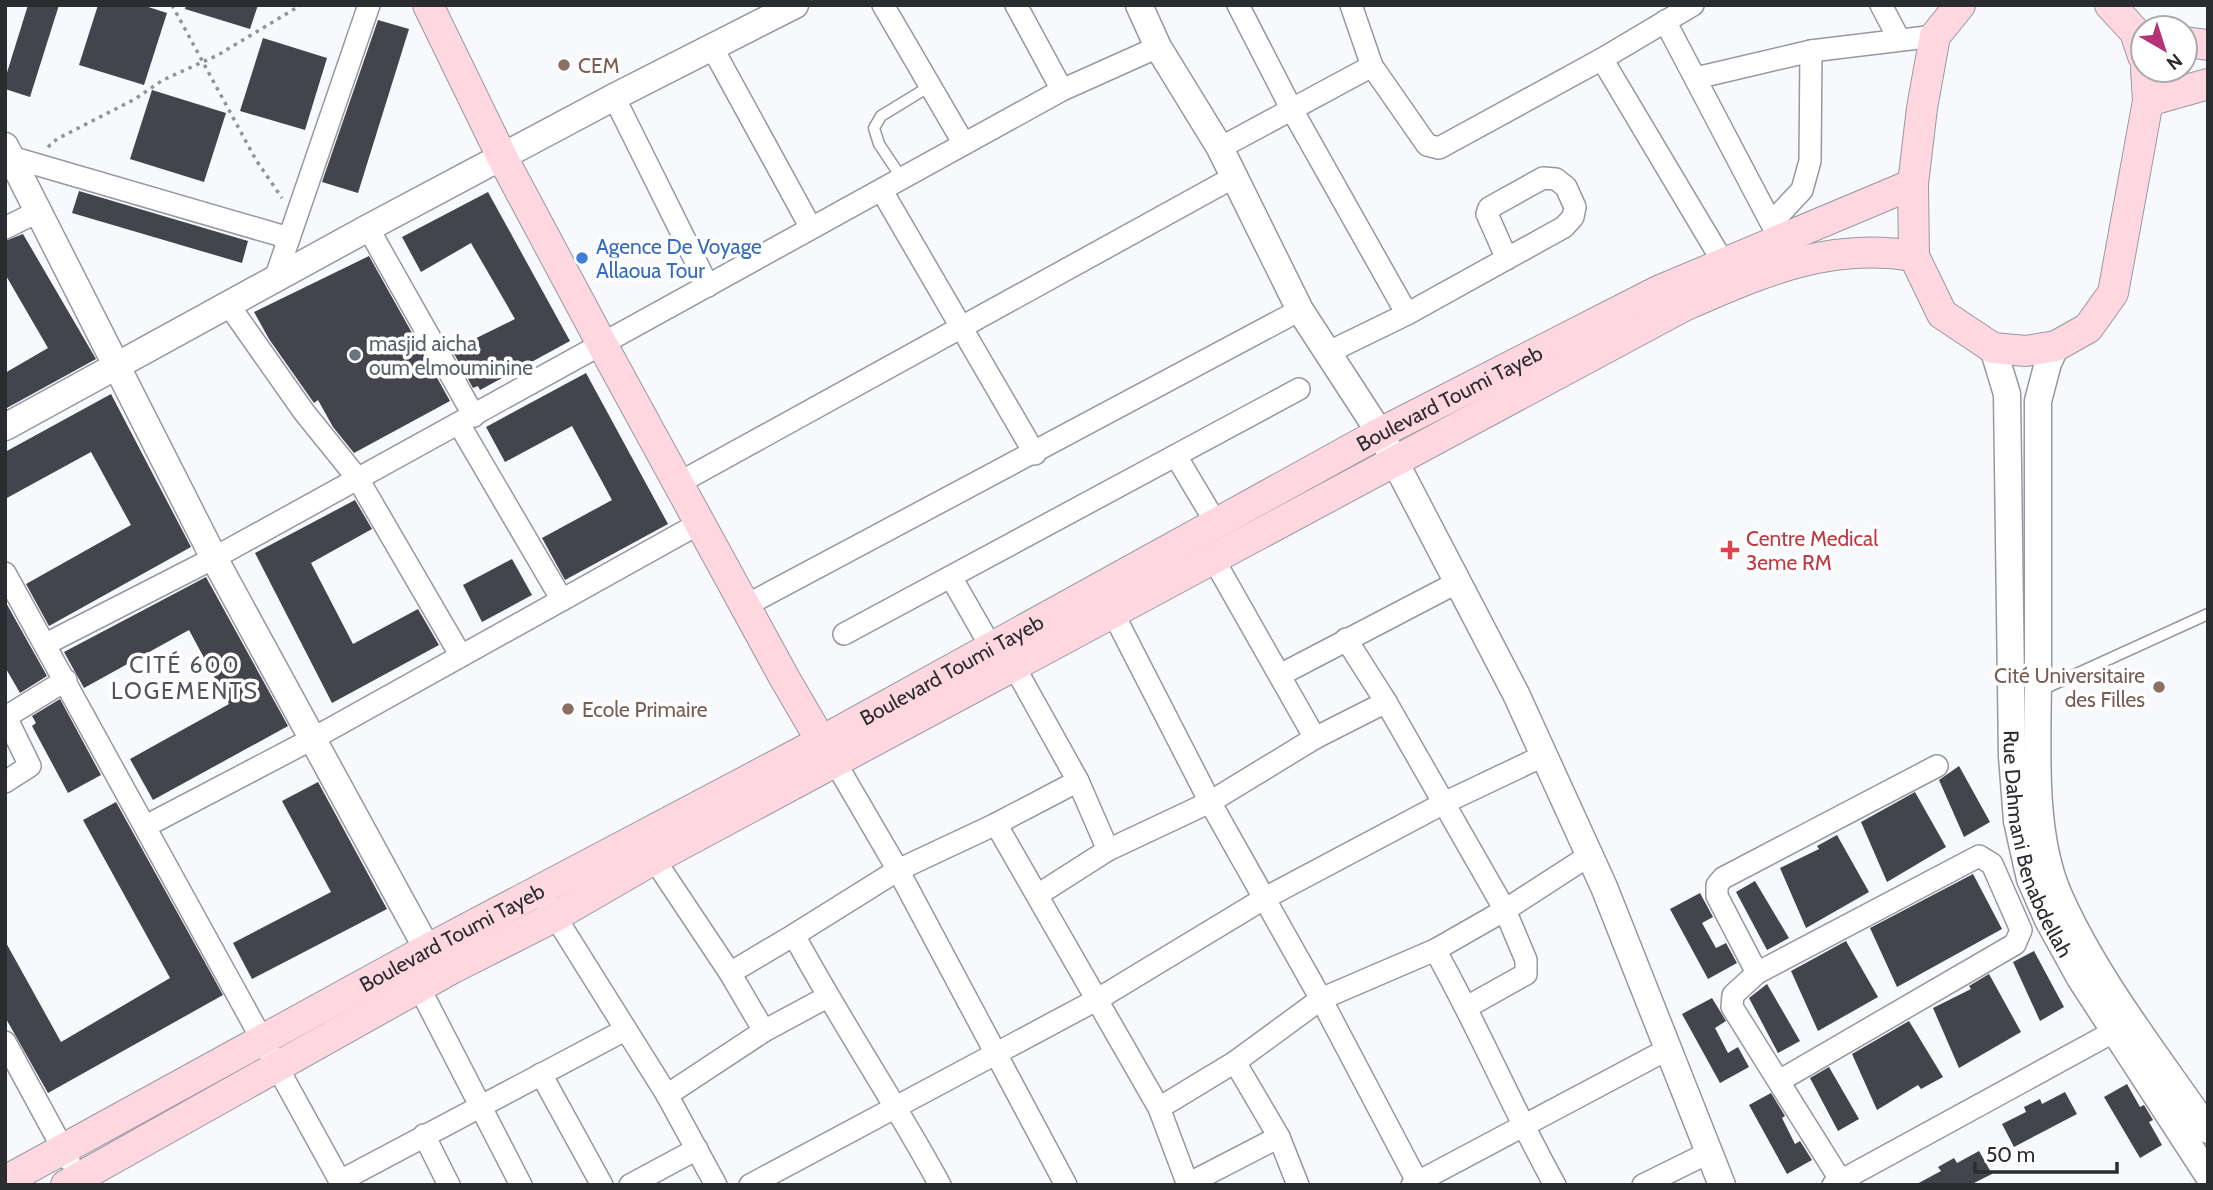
<svg xmlns="http://www.w3.org/2000/svg" width="2213" height="1190" font-family="Cabin,sans-serif">
<rect width="100%" height="100%" fill="#f8f9fd"/>
<g fill="#43444c">
<path d="M28,5H59L30,97L5,89V79Z"/>
<path d="M98,5H142L167,13L144,85L79,65Z"/>
<path d="M186,5H258L250,29L185,9Z"/>
<path d="M378,20L409,29L358,193L322,182Z"/>
<path d="M263,38L327,58L305,130L240,111Z"/>
<path d="M152,90L226,113L204,182L130,159Z"/>
<path d="M79,191L248,241L242,263L72,213Z"/>
<path d="M488,192L570,341L480,390L478,386L473,388L452,350L515,319L471,243L421,272L402,237Z"/>
<path d="M23,234L96,359L5,409V373L48,348L5,274V241Z"/>
<path d="M369,256L450,401L354,453L333,427L318,400L314,403L269,339L254,312Z"/>
<path d="M586,373L668,524L565,580L542,538L612,500L572,426L505,462L486,427Z"/>
<path d="M111,394L191,547L49,626L26,584L131,525L91,452L5,499V452Z"/>
<path d="M355,500L372,529L311,563L353,644L418,609L439,645L332,703L255,553Z"/>
<path d="M512,559L532,595L482,622L463,585Z"/>
<path d="M206,577L288,726L153,800L130,759L229,704L189,630L84,688L64,652Z"/>
<path d="M5,601L47,676L20,693L5,667Z"/>
<path d="M60,699L101,775L68,793L32,726L36,723L32,716Z"/>
<path d="M1959,766L1990,822L1964,837L1939,780Z"/>
<path d="M318,782L387,909L252,979L233,943L331,892L282,801Z"/>
<path d="M1915,792L1946,847L1887,882L1861,822Z"/>
<path d="M116,802L223,995L48,1093L5,1017V941L61,1042L170,978L83,820Z"/>
<path d="M1837,835L1869,892L1806,928L1780,868L1819,849L1817,846Z"/>
<path d="M1973,874L2002,929L1897,987L1870,928Z"/>
<path d="M1755,881L1789,938L1767,950L1736,892Z"/>
<path d="M1700,893L1713,917L1702,923L1716,948L1726,943L1737,963L1708,979L1670,909Z"/>
<path d="M1846,941L1878,997L1818,1031L1791,971Z"/>
<path d="M2034,951L2064,1007L2040,1021L2013,962Z"/>
<path d="M1989,974L2021,1032L1959,1068L1933,1008L1971,989L1969,986Z"/>
<path d="M1767,984L1800,1041L1778,1053L1749,998Z"/>
<path d="M1712,998L1726,1021L1715,1028L1728,1053L1738,1047L1749,1067L1720,1083L1682,1014Z"/>
<path d="M1909,1021L1943,1077L1921,1089L1918,1085L1877,1110L1852,1054Z"/>
<path d="M1829,1067L1859,1119L1838,1131L1810,1078Z"/>
<path d="M2127,1084L2140,1107L2144,1105L2153,1120L2149,1122L2162,1145L2140,1158L2104,1097Z"/>
<path d="M2065,1092L2077,1114L2014,1147L2002,1124L2026,1112L2024,1107L2040,1099L2042,1104Z"/>
<path d="M1771,1093L1785,1116L1782,1118L1795,1144L1800,1141L1812,1160L1787,1174L1749,1105Z"/>
<path d="M1979,1151L1992,1174L1970,1185H1915L1941,1171L1938,1167L1954,1158L1957,1163Z"/>
</g>
<g fill="none" stroke-linecap="round" stroke-linejoin="round">
<g stroke="#9698a2" stroke-width="13">
<g id="service">
<path d="M901,177L879,144L874,128L881,116L930,86"/>
<path d="M2039,691L2208,614"/>
</g>
</g>
<g stroke="#9698a2" stroke-width="24">
<g id="minor">
<path d="M883,5L964,144"/>
<path d="M1016,5L1062,90"/>
<path d="M1238,5L1291,108L1407,314"/>
<path d="M1351,5L1372,66L1427,145L1439,148L1602,59L1693,5"/>
<path d="M1881,5L1899,39"/>
<path d="M1665,21L1777,234"/>
<path d="M713,49L811,228"/>
<path d="M1811,51L1935,36"/>
<path d="M1602,59L1723,262"/>
<path d="M1696,78L1811,51L1810,161L1802,190L1772,222"/>
<path d="M614,97L708,286"/>
<path d="M1220,148L1372,66"/>
<path d="M11,157L289,238"/>
<path d="M882,191L1035,454"/>
<path d="M5,228L37,212"/>
<path d="M368,228L474,416"/>
<path d="M275,279L369,5"/>
<path d="M228,304L304,412L358,479L461,656"/>
<path d="M1329,352L1407,314L1564,227L1573,217L1575,207L1566,187L1556,179L1543,178L1489,208L1487,214L1507,259"/>
<path d="M459,424L562,600"/>
<path d="M1176,456L1216,523"/>
<path d="M677,484L1234,177"/>
<path d="M5,573L340,1181L625,1030"/>
<path d="M951,577L991,647"/>
<path d="M745,606L1300,310"/>
<path d="M1113,613L1210,802L1321,999L1419,1185"/>
<path d="M844,634L1299,389"/>
<path d="M1346,639L1386,702"/>
<path d="M46,644L214,558L1062,90L1158,47"/>
<path d="M1280,675L1456,583"/>
<path d="M835,762L898,870L1066,1185"/>
<path d="M1078,781L1108,850L1210,802L1315,738L1214,560"/>
<path d="M5,782L30,766L8,721L9,715L66,680"/>
<path d="M996,824L1078,781L1014,666"/>
<path d="M146,826L314,738L700,523"/>
<path d="M654,859L730,973L764,1031"/>
<path d="M1039,894L1108,850"/>
<path d="M548,905L667,1095L716,1185"/>
<path d="M1435,950C1478,1026 1512,1108 1555,1185"/>
<path d="M730,973L794,935"/>
<path d="M1757,973L1717,896V885L1723,878L1937,766"/>
<path d="M419,987L521,1185"/>
<path d="M1467,1007L1526,974V960L1505,910L1590,855"/>
<path d="M5,1042L69,1160"/>
<path d="M1235,1062L1279,1137L1298,1185"/>
<path d="M541,1074L602,1185"/>
<path d="M1779,1081L2015,944L2021,930L1992,864L1979,856L1757,973L1733,995L1732,1007L1841,1181"/>
<path d="M667,1095L764,1031L827,997"/>
<path d="M1159,1108L1188,1185"/>
<path d="M424,1135L449,1185"/>
<path d="M630,1185L697,1149"/>
<path d="M750,1185L1098,999L1265,898L1444,803L1545,755"/>
<path d="M940,1185C894,1100 840,1021 794,935L898,870L996,824L1159,1108L1235,1062L1321,999L1435,950L1505,910L1386,702L1315,738"/>
<path d="M1186,1185L1279,1137"/>
<path d="M1412,1185L1670,1048"/>
<path d="M1643,1185L1710,1152"/>
<path d="M1833,1185L2113,1032"/>
</g>
</g>
<g stroke="#9698a2" stroke-width="29">
<g id="tertiary">
<path d="M1139,5L1158,47L1220,148L1300,310L1380,433L1516,694L1604,887L1722,1185"/>
<path d="M5,146L214,558L437,967"/>
<path d="M2056,346L2048,363L2038,401C2038,492 2038,582 2038,672C2038,739 2031,830 2058,893C2095,978 2156,1054 2208,1130"/>
<path id="s1" d="M1993,348L2007,394L2012,756L2017,821L2030,879L2048,920L2080,978L2208,1175"/>
<path d="M5,427L368,228L614,97L795,5"/>
</g>
</g>
<g stroke="#9698a2" stroke-width="32">
<g id="secondary">
<path d="M428,5L502,157L603,346L785,679L830,756"/>
<path d="M1960,5L1935,36L1922,108L1913,184L1914,256L1942,314L1993,348L2026,351L2056,346L2088,328L2113,293L2148,101L2146,70"/>
<path d="M2110,5L2135,32L2143,56"/>
<path d="M2185,42L2208,45"/>
<path d="M2148,101L2208,84"/>
<path id="s2" d="M5,1181L428,949L820,742L1380,433L1658,291L1913,184"/>
<path d="M66,1185L453,968L554,917L654,859L1684,306C1762,272 1828,242 1914,256"/>
</g>
</g>
<g stroke="#939498" stroke-width="3.5" stroke-dasharray="3.5 5" stroke-linecap="butt">
<path d="M172,5L256,160L282,198"/>
<path d="M48,147L57,139L135,99L163,80L218,55L301,5"/>
</g>
<use href="#service" stroke="#fff" stroke-width="10"/>
<use href="#minor" stroke="#fff" stroke-width="21"/>
<use href="#tertiary" stroke="#fff" stroke-width="26"/>
<use href="#secondary" stroke="#fed7e1" stroke-width="30"/>
</g>
<g fill="#8d6e63" stroke="#fff" stroke-width="2.5">
<circle cx="564" cy="65" r="7"/>
<circle cx="2159" cy="687" r="7"/>
<circle cx="568" cy="709" r="7"/>
</g>
<circle fill="#3f7fe0" stroke="#fff" stroke-width="2.5" cx="582" cy="258" r="7"/>
<circle fill="#6b7280" stroke="#fff" stroke-width="2.5" cx="355" cy="355" r="7"/>
<path fill="#e0444e" stroke="#fff" stroke-width="2.5" d="M1726.5 539.5h7v7h7v7h-7v7h-7v-7h-7v-7h7z"/>
<g text-anchor="middle" dominant-baseline="central" stroke-width="7" stroke-linejoin="round" paint-order="stroke">
<g font-size="21" fill="#785e54" stroke="#fff" text-anchor="start">
<text x="578" y="65">CEM</text>
<text x="2145" y="675" text-anchor="end">Cité Universitaire<tspan x="2145" dy="24">des Filles</tspan></text>
<text x="582" y="709">Ecole Primaire</text>
</g>
<g font-size="21" fill="#366cbe" stroke="#fff" text-anchor="start">
<text x="596" y="246">Agence De Voyage<tspan x="596" dy="24">Allaoua Tour</tspan></text>
</g>
<g font-size="21" fill="#5b616d" stroke="#fff" text-anchor="start">
<text x="369" y="343">masjid aicha<tspan x="369" dy="24">oum elmouminine</tspan></text>
</g>
<g font-size="21" fill="#2b2c30" stroke="#fff">
<text stroke="none"><textPath href="#s2" startOffset="1643">Boulevard Toumi Tayeb</textPath></text>
<text stroke="none"><textPath href="#s2" startOffset="1076">Boulevard Toumi Tayeb</textPath></text>
<text stroke="none"><textPath href="#s1" startOffset="502">Rue Dahmani Benabdellah</textPath></text>
<text stroke="none"><textPath href="#s2" startOffset="509">Boulevard Toumi Tayeb</textPath></text>
</g>
<g font-size="21" fill="#be3a42" stroke="#fff" text-anchor="start">
<text x="1746" y="538">Centre Medical<tspan x="1746" dy="24">3eme RM</tspan></text>
</g>
<g font-size="23" letter-spacing="2" fill="#52555d" stroke="#fff">
<text x="185" y="665">CITÉ 600<tspan x="185" dy="26">LOGEMENTS</tspan></text>
</g>
</g>
<rect width="2213" height="1190" fill="none" stroke="#2b2c30" stroke-width="14"/>
<g transform="translate(2164 49) rotate(141)"><circle r="33" fill="#ffffff" stroke="#aaabac" stroke-width="2"/>
<path d="M0-5L12 26L0 18L-12 26Z" fill="#b63175"/>
<text y="-10" font-size="19" font-weight="bold" text-anchor="middle" fill="#2b2c30">N</text>
</g>
<path d="M1975 1162v10h142v-10" fill="none" stroke="#2b2c30" stroke-width="3.5"/>
<text x="1986" y="1162" font-size="21" fill="#2b2c30" stroke="#ffffff" stroke-width="5" paint-order="stroke">50 m</text>
</svg>
